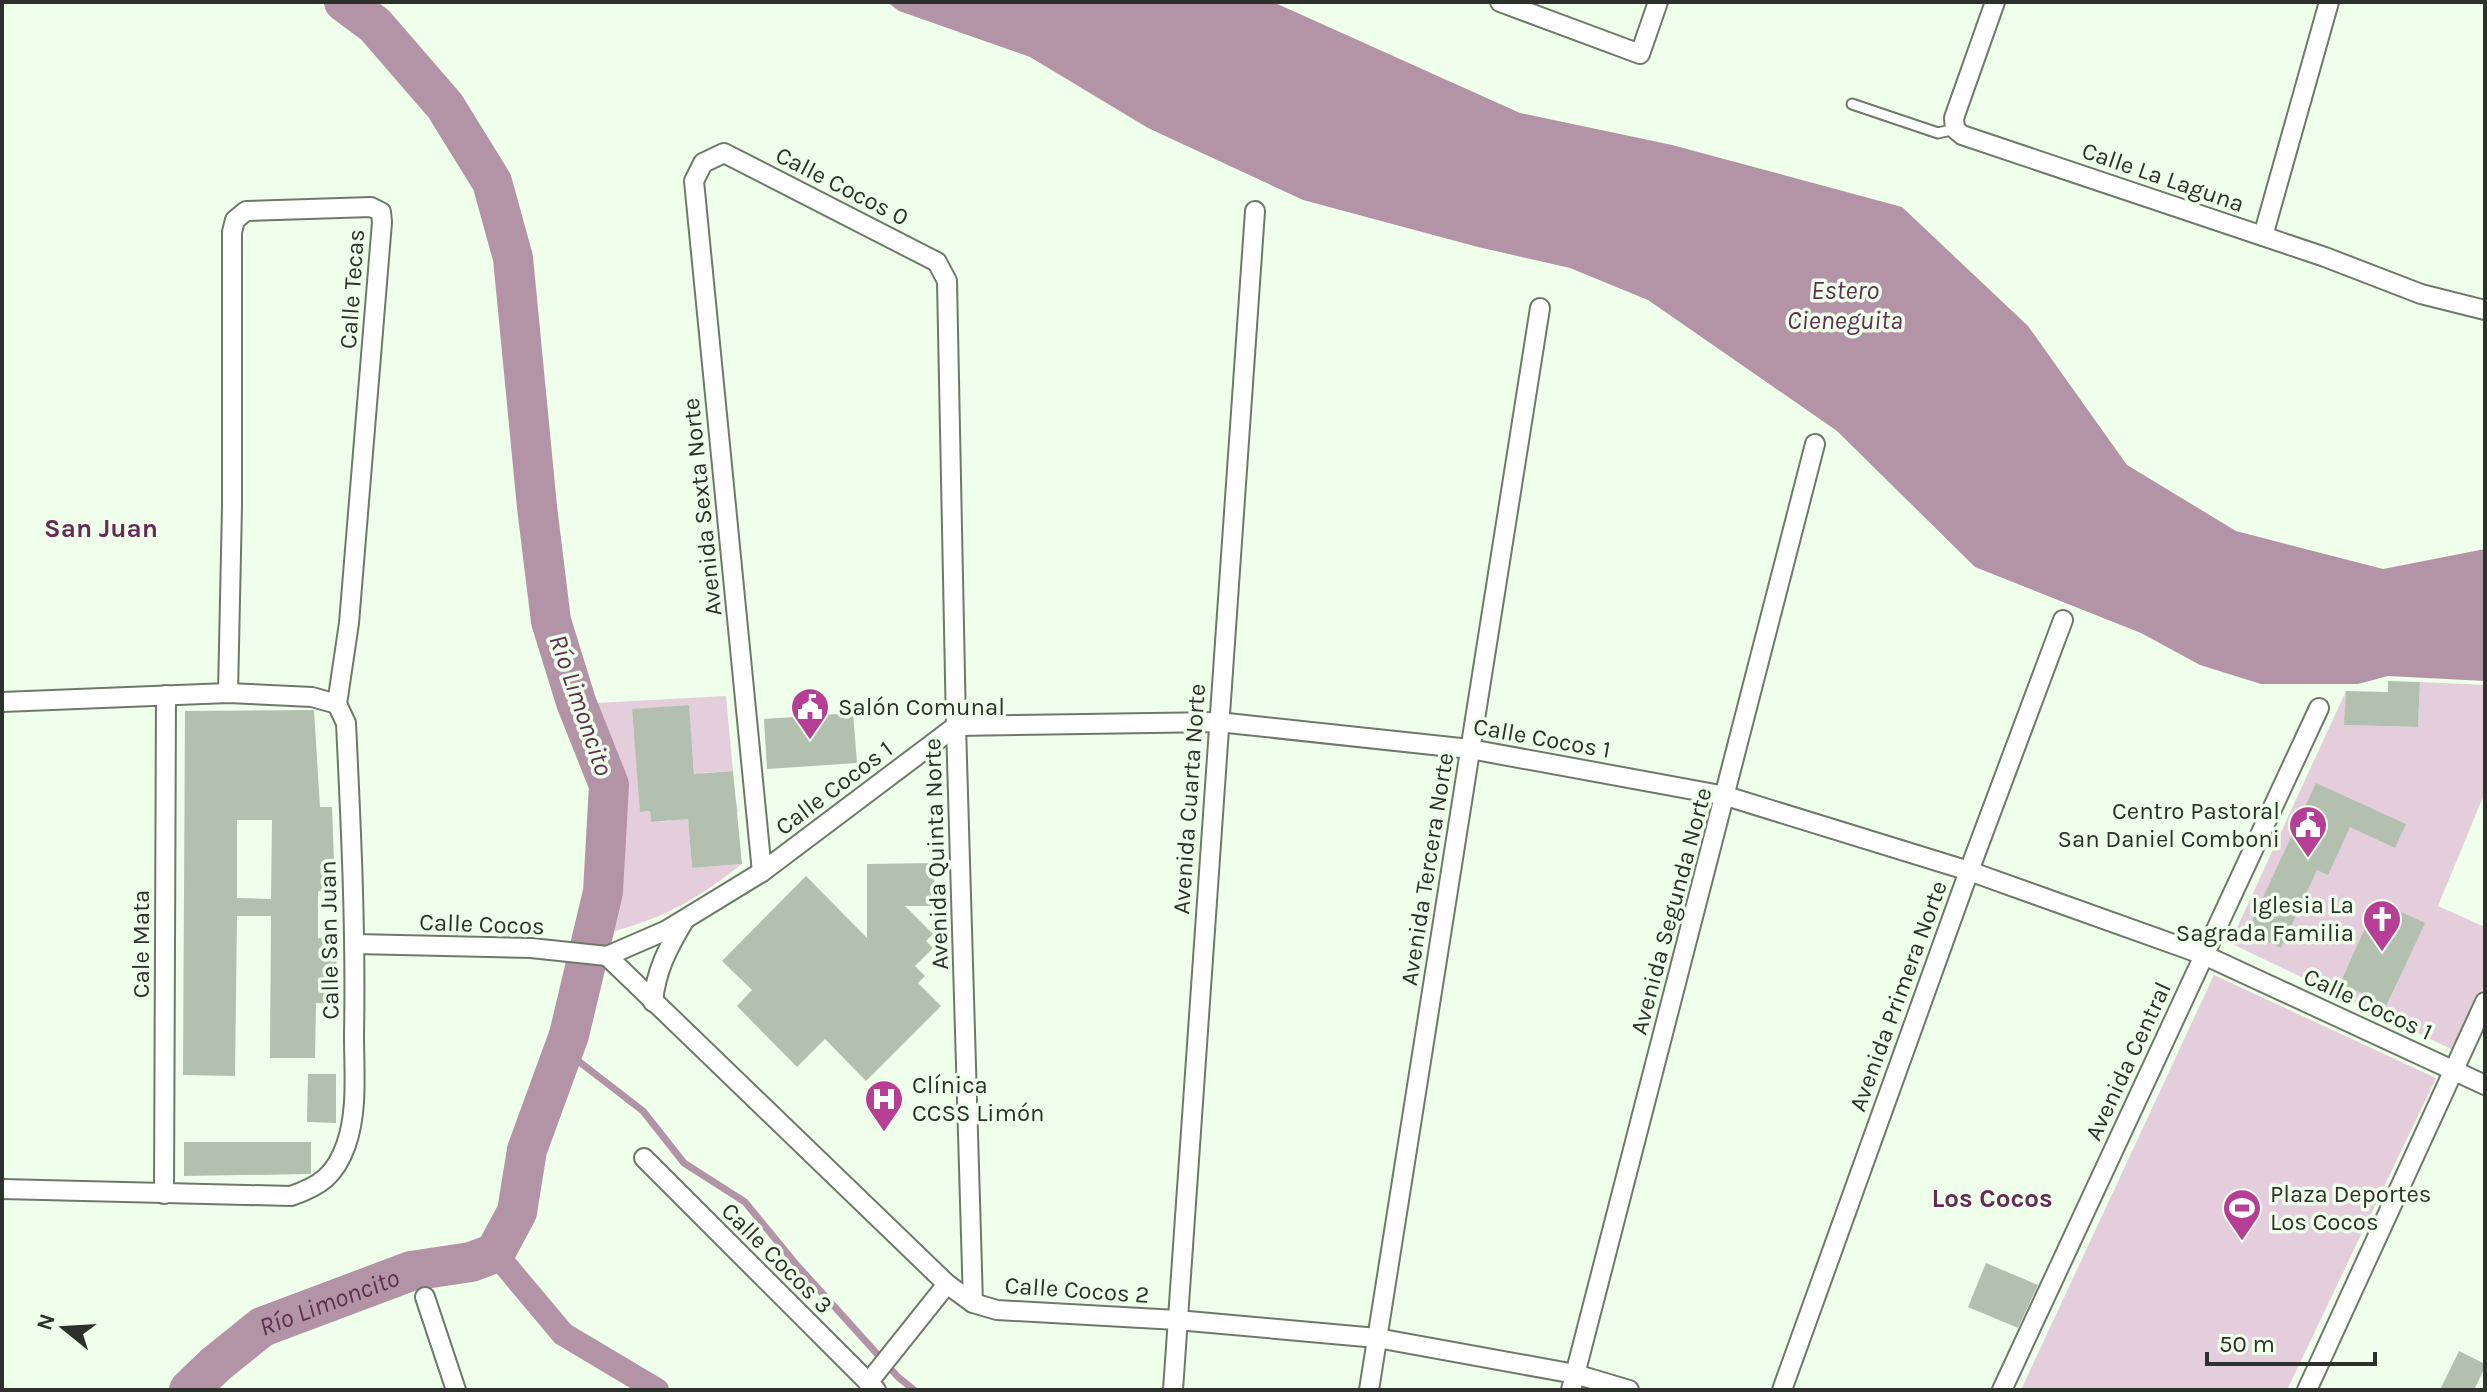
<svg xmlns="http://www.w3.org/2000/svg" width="2487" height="1392" font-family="Karla,sans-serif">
<rect width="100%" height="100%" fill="#f0feec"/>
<g fill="#e5cedc" fill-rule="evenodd">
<path d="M2420,682L2485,685V792L2438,906L2485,927V984L2453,1050L2230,943L2346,691L2345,725L2418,727ZM2377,902L2424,923L2388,1004L2340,982Z"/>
<path d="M726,696L733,771L701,773L702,792L734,791L738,812L698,816L688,705L632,710L641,812L650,811L651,822L670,821L687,806L692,868L742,864C694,901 670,915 612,932L616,893L621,779L596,703Z"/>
<path d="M2214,975L2436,1078L2287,1390H2021Z"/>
</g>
<path fill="#b394a7" d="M887,2H1273L1520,113L1672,145L1902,207L2028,326L2127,465L2236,531L2383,569L2485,549V681L2388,676L2358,684H2261L2200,665L2141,633L1975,567L1837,431L1648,300L1570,268L1478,247L1303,200L1148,128L1030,57L899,11Z"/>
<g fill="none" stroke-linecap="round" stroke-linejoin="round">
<path stroke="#b394a7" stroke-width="7" d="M564,1050L643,1111L684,1163L745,1202L795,1263L898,1377L914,1390"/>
<path stroke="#b394a7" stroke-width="24" d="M495,1253L563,1334L657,1390"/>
<path stroke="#b394a7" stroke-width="40" id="s1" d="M189,1390L216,1364L262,1327L411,1271L471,1262L495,1253L517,1212L527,1150L569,1035L603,892L609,785L576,702L551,621L537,507L513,258L492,182L445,106L375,25L344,2"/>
</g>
<g fill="#b3c0af" fill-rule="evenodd">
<path d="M2388,681L2420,682L2418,727L2344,725L2346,691L2388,692Z"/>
<path d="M689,705L694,774L733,771L742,864L692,868L688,819L651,822L650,811L640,812L632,709Z"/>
<path d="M314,710L320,807H332L335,890L318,891V938L336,939L337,1004L316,1003L315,1058H270L271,916H237L235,1076L183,1075L185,711ZM237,820H272L271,899L237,898Z"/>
<path d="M853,713L857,763L767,769L764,719Z"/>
<path d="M2316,783L2406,824L2395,848L2350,827L2328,875L2317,870L2281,948L2247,932Z"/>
<path d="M934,863L935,906H905L933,934L926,941L933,948L915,966L925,976L918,983L941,1006L866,1081L825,1039L797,1067L737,1006L752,990L722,961L806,876L867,938V864Z"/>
<path d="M2377,901L2425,923L2387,1005L2340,983Z"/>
<path d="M308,1074H336V1123L307,1122Z"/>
<path d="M184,1142H311V1174L184,1176Z"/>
<path d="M1986,1263L2038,1285L2018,1328L1968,1307Z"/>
<path d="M2459,1351L2485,1364V1367L2474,1390H2440Z"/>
</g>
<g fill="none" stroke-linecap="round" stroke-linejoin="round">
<g stroke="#6e796a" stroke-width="13">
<path id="service" d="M1852,104L1938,133L1955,129"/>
</g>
<g stroke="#6e796a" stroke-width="22">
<g id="minor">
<path d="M1500,2L1640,54L1658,2"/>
<path d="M1995,2L1954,118L1955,129L1962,135L2325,257L2421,294L2485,310"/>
<path d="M2263,236L2329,2"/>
<path d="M228,693L232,506V232L235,220L246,211L371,207L381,212L382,222L349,623L337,704"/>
<path d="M2,702L228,693L312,697L337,704L346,723C351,827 356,931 354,1035C354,1071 358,1111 346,1145C335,1176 320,1186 291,1196L2,1189"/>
<path d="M762,872L694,181L703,163L724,153L937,262L947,281L956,726L973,1303"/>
<path d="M356,944L531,948L607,956L667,930L762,872L956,726L1218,722L1470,749L1726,796L1969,871L2204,955L2485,1085"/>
<path d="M607,956L947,1284L973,1303L997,1310L1177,1320L1377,1338L1575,1374L1629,1390"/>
<path d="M653,1002C656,970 668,948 684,921"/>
<path d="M644,1158L876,1390"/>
<path d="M164,1194L166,695"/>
<path d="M425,1297L456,1390"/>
<path d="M868,1383L947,1284"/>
<path d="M1173,1390L1255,211"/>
<path d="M1369,1390L1540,308"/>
<path d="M1571,1390L1815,444"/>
<path d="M1782,1390L1969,871L2063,620"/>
<path d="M2002,1390L2319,708"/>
<path d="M2307,1390L2485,1002"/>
</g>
</g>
<use href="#service" stroke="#fff" stroke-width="9"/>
<use href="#minor" stroke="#fff" stroke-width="18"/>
</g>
<defs>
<g id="civic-pin" transform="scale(2)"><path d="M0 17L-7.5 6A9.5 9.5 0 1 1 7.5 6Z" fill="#b63f95" stroke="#f0feec"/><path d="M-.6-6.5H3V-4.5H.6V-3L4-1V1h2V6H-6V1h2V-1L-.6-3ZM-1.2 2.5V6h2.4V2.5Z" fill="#fff"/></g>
<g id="church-pin" transform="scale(2)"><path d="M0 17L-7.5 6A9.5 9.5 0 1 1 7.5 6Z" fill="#b63f95" stroke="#f0feec"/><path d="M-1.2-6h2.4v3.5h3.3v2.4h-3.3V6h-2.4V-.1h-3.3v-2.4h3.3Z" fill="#fff"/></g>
<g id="hospital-pin" transform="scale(2)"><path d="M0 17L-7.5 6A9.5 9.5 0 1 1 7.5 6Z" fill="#b63f95" stroke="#f0feec"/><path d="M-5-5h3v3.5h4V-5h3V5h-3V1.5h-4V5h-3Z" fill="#fff"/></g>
<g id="stadium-pin" transform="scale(2)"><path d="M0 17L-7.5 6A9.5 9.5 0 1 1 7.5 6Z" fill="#b63f95" stroke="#f0feec"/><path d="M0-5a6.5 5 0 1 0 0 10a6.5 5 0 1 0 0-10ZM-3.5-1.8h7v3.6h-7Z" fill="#fff"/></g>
</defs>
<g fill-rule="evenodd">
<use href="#civic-pin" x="810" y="707"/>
<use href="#civic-pin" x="2308" y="825"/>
<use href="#church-pin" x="2382" y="919"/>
<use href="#hospital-pin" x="884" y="1099"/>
<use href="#stadium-pin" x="2242" y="1208"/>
</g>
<g text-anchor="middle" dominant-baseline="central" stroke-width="7" stroke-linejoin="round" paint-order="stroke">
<g font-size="24" fill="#2c312b" stroke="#f0feec">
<text transform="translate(2163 177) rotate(19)">Calle La Laguna</text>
<text transform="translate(842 186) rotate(27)">Calle Cocos 0</text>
<text transform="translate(352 289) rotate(-86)">Calle Tecas</text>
<text transform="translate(702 507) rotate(-96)">Avenida Sexta Norte</text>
<text transform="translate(1542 738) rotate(10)">Calle Cocos 1</text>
<text transform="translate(834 788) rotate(-37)">Calle Cocos 1</text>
<text transform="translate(1189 799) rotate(-86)">Avenida Cuarta Norte</text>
<text transform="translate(936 854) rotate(-92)">Avenida Quinta Norte</text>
<text transform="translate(1427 869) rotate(-81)">Avenida Tercera Norte</text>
<text transform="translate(1671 911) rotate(-75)">Avenida Segunda Norte</text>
<text transform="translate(482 924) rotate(2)">Calle Cocos</text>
<text transform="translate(329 940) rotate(-91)">Calle San Juan</text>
<text transform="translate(141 944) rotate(-90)">Cale Mata</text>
<text transform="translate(1898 996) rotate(-70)">Avenida Primera Norte</text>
<text transform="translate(2368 1004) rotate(25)">Calle Cocos 1</text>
<text transform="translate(2128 1061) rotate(-65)">Avenida Central</text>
<text transform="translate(777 1258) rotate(45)">Calle Cocos 3</text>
<text transform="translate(1077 1290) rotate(4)">Calle Cocos 2</text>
</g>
<g font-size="24" fill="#2c312b" stroke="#f0feec" text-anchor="start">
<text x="838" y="707">Salón Comunal</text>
<text x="2280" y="811" text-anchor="end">Centro Pastoral<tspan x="2280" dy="28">San Daniel Comboni</tspan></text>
<text x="2354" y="905" text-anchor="end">Iglesia La<tspan x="2354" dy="28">Sagrada Familia</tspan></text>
<text x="912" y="1085">Clínica<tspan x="912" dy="28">CCSS Limón</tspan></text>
<text x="2270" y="1194">Plaza Deportes<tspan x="2270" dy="28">Los Cocos</tspan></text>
</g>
<g font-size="26" font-style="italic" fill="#5d314f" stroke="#f0feec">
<text x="1845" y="290">Estero<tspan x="1845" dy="30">Cieneguita</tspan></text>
<text transform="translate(581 705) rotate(71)">Río Limoncito</text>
<text stroke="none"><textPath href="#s1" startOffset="168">Río Limoncito</textPath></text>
</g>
<g font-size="26" font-weight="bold" fill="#652b53" stroke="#f0feec">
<text x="101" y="528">San Juan</text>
<text x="1992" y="1198">Los Cocos</text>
</g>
</g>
<rect width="2487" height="1392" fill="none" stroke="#2c312b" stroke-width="8"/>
<g transform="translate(64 1328) rotate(288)" stroke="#f0feec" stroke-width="6" paint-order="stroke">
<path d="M0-6L14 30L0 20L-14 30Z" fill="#2c312b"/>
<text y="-12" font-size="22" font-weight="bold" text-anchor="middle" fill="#2c312b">N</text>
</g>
<path d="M2207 1352v12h168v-12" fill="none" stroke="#2c312b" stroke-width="4"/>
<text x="2219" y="1352" font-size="24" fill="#2c312b" stroke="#f0feec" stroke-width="6" paint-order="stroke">50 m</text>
</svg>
